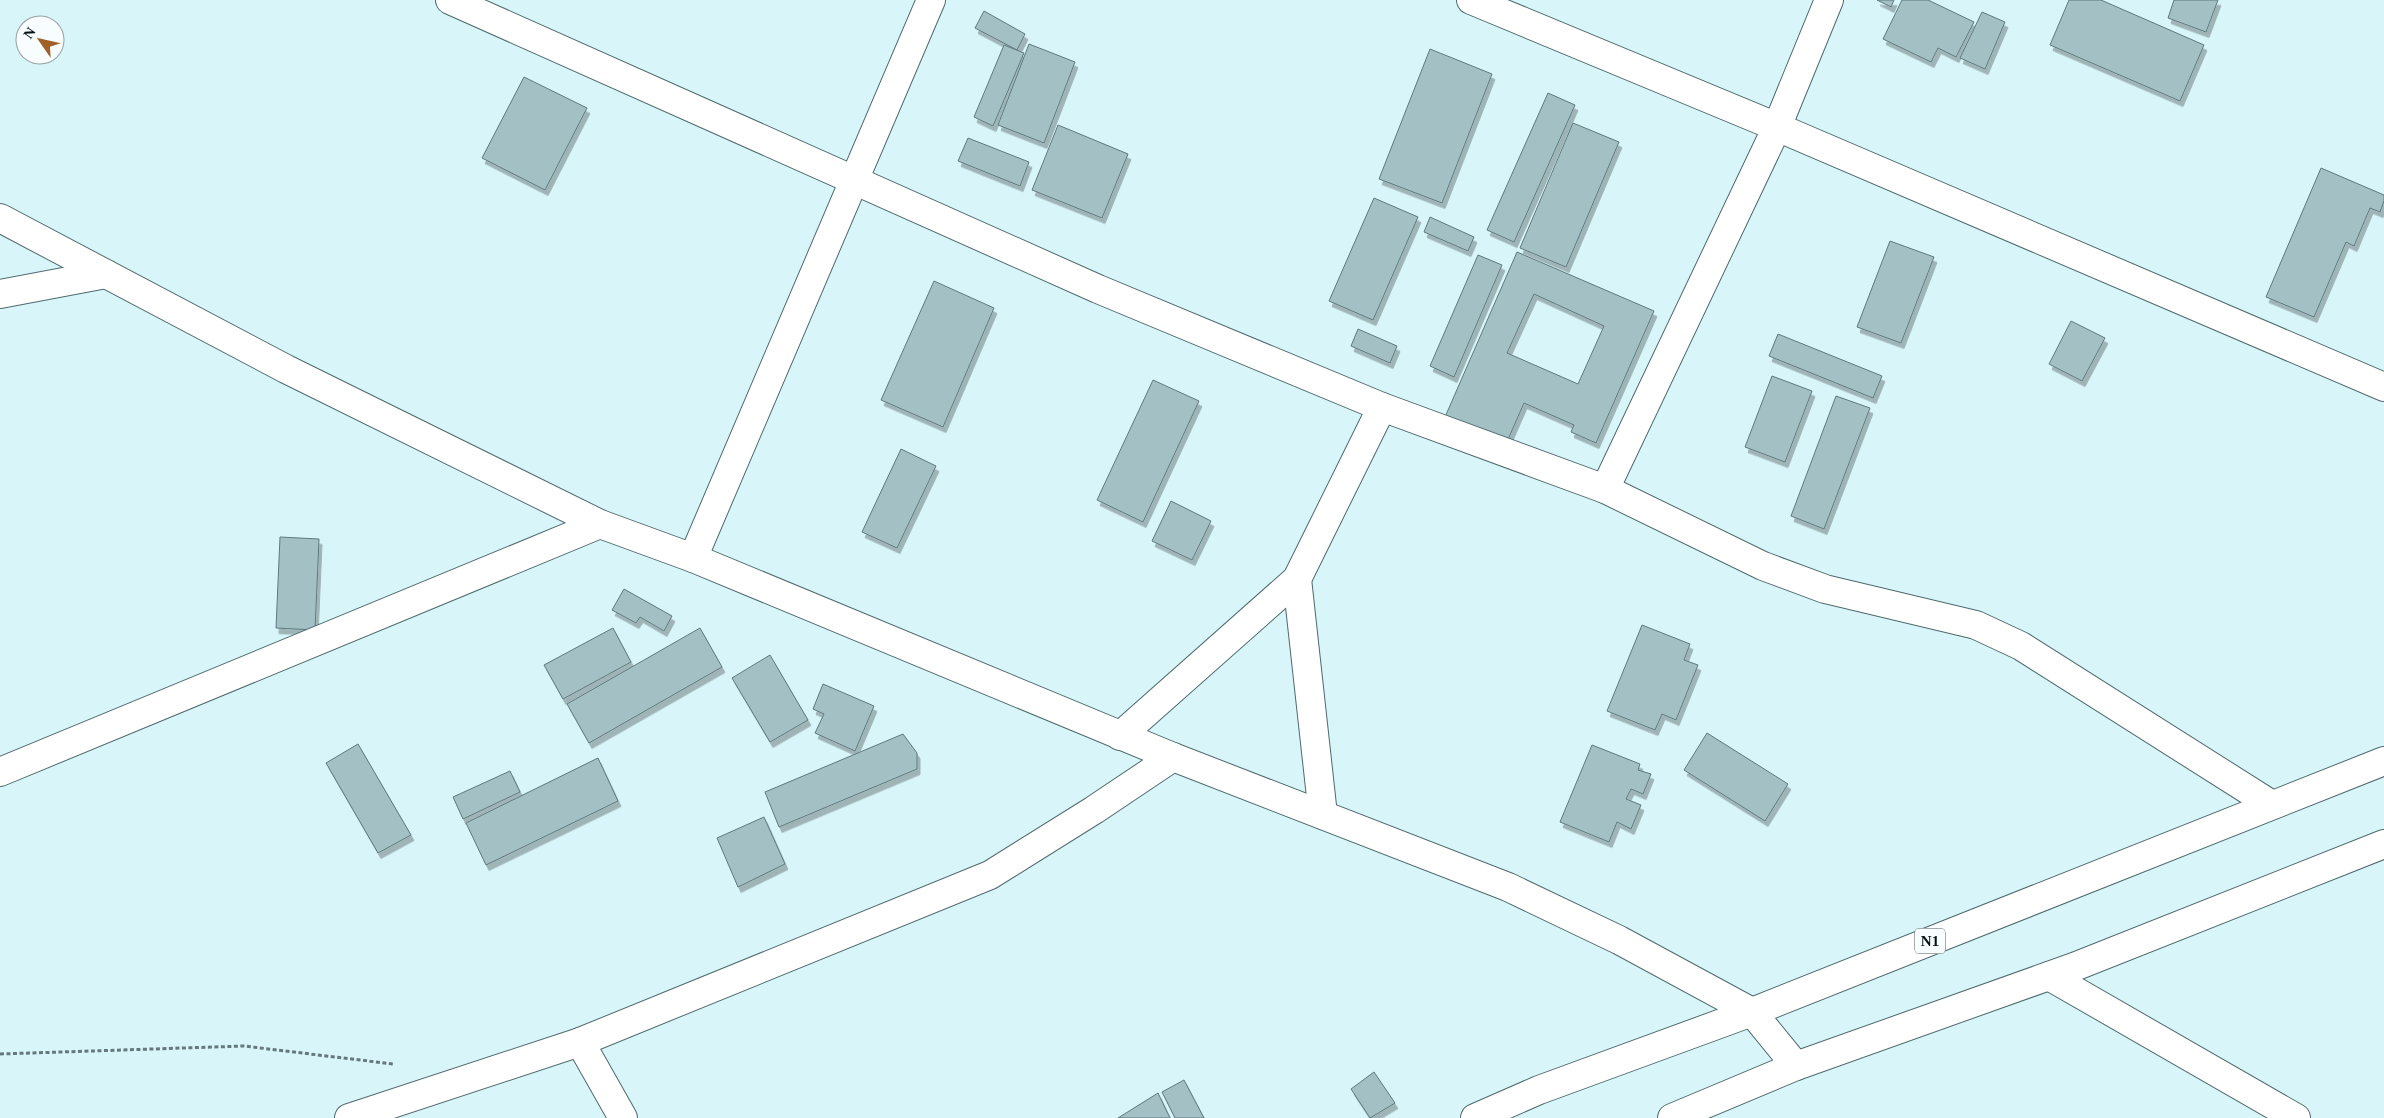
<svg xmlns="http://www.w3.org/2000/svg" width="2384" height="1118" font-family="Georgia,serif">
<defs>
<filter id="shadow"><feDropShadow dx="3" dy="5.5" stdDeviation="0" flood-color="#0004"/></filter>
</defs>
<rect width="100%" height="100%" fill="#d8f5fa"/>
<g fill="#a3c0c5" stroke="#5f797e" fill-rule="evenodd" filter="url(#shadow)">
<path d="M1877,0H1894L1891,7Z"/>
<path d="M1902,0H1928L1974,22L1956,57L1938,48L1931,62L1883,39Z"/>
<path d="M2069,0H2101L2204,45L2180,101L2050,45Z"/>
<path d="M2174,0H2218L2206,32L2168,18Z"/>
<path d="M984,11L1025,34L1017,50L975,28Z"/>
<path d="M1982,12L2005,22L1985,69L1960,58Z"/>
<path d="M1029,44L1075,62L1044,143L998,125Z"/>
<path d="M1004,45L1024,53L993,126L974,117Z"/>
<path d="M1430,49L1492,74L1442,203L1379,179Z"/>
<path d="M524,77L587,108L545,190L482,158Z"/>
<path d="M1548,93L1575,105L1514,242L1487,230Z"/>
<path d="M1573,123L1619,142L1566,267L1520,248Z"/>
<path d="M1058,125L1128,154L1102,218L1032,190Z"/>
<path d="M968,138L1029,162L1020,186L958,161Z"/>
<path d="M2321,168L2384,195V201L2380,212L2370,208L2354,246L2346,242L2314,317L2266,297Z"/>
<path d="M1374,198L1418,217L1373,320L1329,301Z"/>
<path d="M1430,217L1474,237L1468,251L1424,232Z"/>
<path d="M1890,241L1934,257L1901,343L1857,327Z"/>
<path d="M1517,252L1654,311L1596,443L1571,432L1574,425L1524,403L1506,444L1445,417ZM1534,294L1604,326L1578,384L1507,353Z"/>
<path d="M1478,255L1502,265L1454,377L1430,366Z"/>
<path d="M934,281L994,308L943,427L881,400Z"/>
<path d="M2071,321L2105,338L2082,381L2049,364Z"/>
<path d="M1358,329L1397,346L1390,363L1351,346Z"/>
<path d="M1778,334L1882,376L1873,398L1769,356Z"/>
<path d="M1772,376L1812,391L1785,462L1745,447Z"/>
<path d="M1153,380L1199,401L1143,522L1097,500Z"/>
<path d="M1836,396L1870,408L1824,529L1791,516Z"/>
<path d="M901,449L936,466L897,548L862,532Z"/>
<path d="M1171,501L1211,521L1192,560L1152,541Z"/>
<path d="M280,537L319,539L315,630L276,628Z"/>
<path d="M624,589L672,616L664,631L640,617L636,623L612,610Z"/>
<path d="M1642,625L1690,644L1684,660L1698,665L1676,720L1662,714L1655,730L1607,711Z"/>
<path d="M613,628L631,662L563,699L544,665Z"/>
<path d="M700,628L722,667L589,743L567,704Z"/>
<path d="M770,655L808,720L770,742L732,678Z"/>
<path d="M823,684L874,706L855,751L815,733L824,714L813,709Z"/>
<path d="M1707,733L1788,784L1765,821L1684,770Z"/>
<path d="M903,734L917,753V769L779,827L765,792Z"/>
<path d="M358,744L411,835L378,853L326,763Z"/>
<path d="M1592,745L1640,764L1638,770L1651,774L1643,794L1631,789L1626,799L1641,805L1631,829L1617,822L1609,842L1560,822Z"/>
<path d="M598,758L618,801L486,865L466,823Z"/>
<path d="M510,771L520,792L463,819L453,797Z"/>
<path d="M764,817L785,864L738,887L717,838Z"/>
<path d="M1374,1072L1395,1103L1370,1118L1351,1089Z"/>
<path d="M1184,1080L1204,1118H1175L1162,1092Z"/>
<path d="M1158,1093L1170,1118H1118Z"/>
</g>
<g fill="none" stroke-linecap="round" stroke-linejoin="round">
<g stroke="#4f6a6e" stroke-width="30">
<g id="minor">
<path d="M450,0L1098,289L1382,407L1605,489L1763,566L1825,589L1976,625L2021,646L2272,805"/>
<path d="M1471,0L1777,127L2384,387"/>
<path d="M0,218L286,369L600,524L693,558L1173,757L1508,887L1619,940L1752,1012L1796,1066"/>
<path d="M0,294L106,274"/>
<path d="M1605,489L1777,127L1829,0"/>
<path d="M693,558L931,0"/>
<path d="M1297,579L1323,815"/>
<path d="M1120,736L1297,579L1382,407"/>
<path d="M0,772L600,524"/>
<path d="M2049,976L2296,1118"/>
<path d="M580,1042L623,1118"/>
<path d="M349,1118L580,1042L990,875L1094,810L1173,757"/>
</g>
</g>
<g stroke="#4f6a6e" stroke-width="30">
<g id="highway">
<path d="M1475,1118L1539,1090L1752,1012L2384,761"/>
<path d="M1672,1118L1796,1066L2074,967L2384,844"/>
</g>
</g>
<path stroke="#66787c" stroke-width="3" stroke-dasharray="4 2.5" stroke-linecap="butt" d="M0,1054L244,1046L393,1064"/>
<use href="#minor" stroke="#fff" stroke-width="28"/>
<use href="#highway" stroke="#fff" stroke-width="28"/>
</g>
<g text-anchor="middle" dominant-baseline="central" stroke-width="4" stroke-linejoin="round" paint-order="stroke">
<rect fill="#f8feff" stroke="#4f5758" stroke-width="1" x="1915" y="928.5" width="30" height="25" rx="4"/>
<g font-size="15" font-weight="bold" fill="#060f11">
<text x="1930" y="941">N1</text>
</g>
</g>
<g transform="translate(40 40) rotate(304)"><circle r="24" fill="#f8feff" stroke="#979ea0"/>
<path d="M0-4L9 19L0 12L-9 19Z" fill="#a06128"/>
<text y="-8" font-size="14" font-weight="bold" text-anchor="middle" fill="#060f11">N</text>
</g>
</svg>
